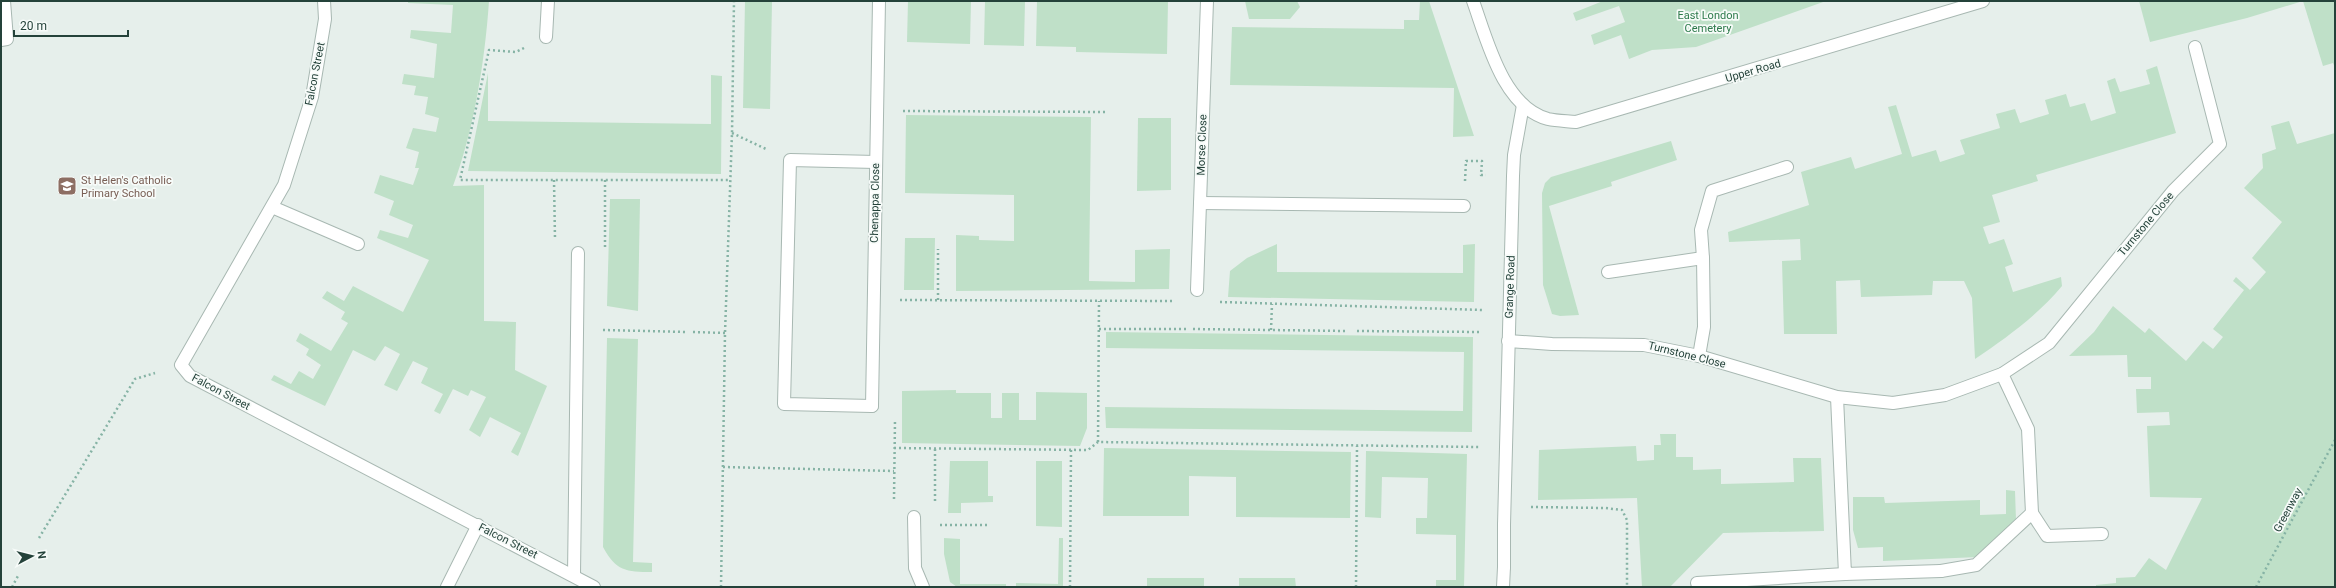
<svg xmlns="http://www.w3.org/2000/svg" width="2336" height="588" font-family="Roboto,sans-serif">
<rect width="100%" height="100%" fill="#e6efeb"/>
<g fill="#bfe0c8">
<path d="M408,1H489C485,60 474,131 453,186L484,185V321L516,322L515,370L547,386L518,456L511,452L521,433L490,417L480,437L469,430L486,397L471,390L468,396L453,389L440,414L434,411L443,394L421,383L428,368L413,361L397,391L384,385L400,354L385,346L375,361L353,350L325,406L271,380L274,375L291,384L299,371L313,379L321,365L306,355L309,349L296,341L300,333L331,351L348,323L341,319L345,312L322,298L327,291L344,301L353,286L403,312L429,260L377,238L380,230L408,238L413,225L389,215L394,201L374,193L380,175L413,185L419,168H415L419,152L406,148L413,128L436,132L439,118L425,114L428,97L414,95L416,86L402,84L404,74L434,78L437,44L410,38L411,30L451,33L453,5L408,3Z"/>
<path d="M745,1H772L770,109L743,108Z"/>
<path d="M908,1H971L970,44L907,42Z"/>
<path d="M985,1H1025L1024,46L984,45Z"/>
<path d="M1037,1H1168L1167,54L1076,52V47L1036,46Z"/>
<path d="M1245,1H1297L1300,7L1290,19H1249Z"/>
<path d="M1420,1H1429L1474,136L1453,137L1454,88L1230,85L1232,27L1404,29V20H1419Z"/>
<path d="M1603,1H1826L1696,47L1652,50L1629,59L1621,35L1594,45L1591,35L1625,22L1619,6L1576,21L1573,13Z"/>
<path d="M2139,1H2303L2247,18L2150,42Z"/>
<path d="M2303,1H2335V68L2333,63L2323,66Z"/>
<path d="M2157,66L2176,133L2036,175L2038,181L1992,195L2000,222L1983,227L1989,244L2004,239L2013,264L2005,267L2013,292L2061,277L2062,286C2037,316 2007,337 1975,359L1972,298L1964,281H1933L1932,295L1861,297L1860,280L1836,281L1837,334H1784L1782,261L1801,260L1800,239L1729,242L1728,232L1809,205L1801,172L1851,157L1855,169L1902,154L1888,107L1896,105L1912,157L1936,150L1940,162L1965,154L1960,140L2000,128L1996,114L2015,109L2020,123L2049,114L2045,100L2066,94L2070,107L2085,103L2091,121L2116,113L2107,81L2115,78L2120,92L2150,84L2146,70Z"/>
<path d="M488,73V121L711,124V75L722,76L721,174L468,171Z"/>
<path d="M906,115L1091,117L1089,281L1135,282V250L1170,249L1169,289L956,291V235L979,236V240L1014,241V195L905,193Z"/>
<path d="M1138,118H1171V190L1137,191Z"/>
<path d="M2289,121L2297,144L2335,133V587H2096V585L2116,583V578L2135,577L2149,558L2166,570L2202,498L2150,497L2147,426L2170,425L2169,412L2137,413L2136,389H2151V377H2128L2127,355L2069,356L2094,332L2113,306L2145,333L2149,328L2186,361L2203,341L2213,349L2223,337L2213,329L2244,290L2233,281L2236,277L2250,290L2266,272L2252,258L2282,222L2244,188L2263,168L2262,154L2276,149L2271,126Z"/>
<path d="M1671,141L1677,160L1611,182L1612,186L1549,206L1579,315L1560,316L1552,314L1543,285L1542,193L1545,183L1551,177Z"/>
<path d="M610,199H640L638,311L607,306Z"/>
<path d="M905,238H935L934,290H904Z"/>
<path d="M1277,244V272L1463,273V245L1475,244L1474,302L1228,297L1230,271L1247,258Z"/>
<path d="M1106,332L1473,337L1472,432L1106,428L1105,407L1463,411L1464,352L1106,348Z"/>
<path d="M607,338L638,339L633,562L652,563V572C626,572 616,571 603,547Z"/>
<path d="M956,390V393H991V418H1002V393H1019V420H1036V392L1087,393V428L1080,446L902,443V391Z"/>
<path d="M1660,434H1676V457H1693V470L1721,469V484L1794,482L1793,458H1821L1824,531L1723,533L1670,587H1642L1637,498L1538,500L1539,450L1636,446L1637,461L1654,460V445H1661Z"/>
<path d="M1104,448L1351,452L1350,518L1236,517V477L1189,476V516H1103Z"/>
<path d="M1366,451L1467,454L1464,587H1436V580H1456V535L1416,534V518H1427L1428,478L1382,477L1381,518L1365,517Z"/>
<path d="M950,461H988V496H993V502L961,503V513H948Z"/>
<path d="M1036,461H1062V527L1036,526Z"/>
<path d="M2006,490L2015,491L2016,520L1979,557L1883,561V547L1858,548L1853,530V497H1884L1885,503L1980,500V515L2006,514Z"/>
<path d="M944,538L960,539V584H1006V587H957L950,582L944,554Z"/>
<path d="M1059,538H1063V587H1016V583L1058,584Z"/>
<rect x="1147" y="578" width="57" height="9"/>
<path d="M1239,578H1295L1296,587H1239Z"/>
</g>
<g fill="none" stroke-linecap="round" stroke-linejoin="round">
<g stroke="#a8b8b2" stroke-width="14">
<g id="service">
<path d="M1,40L7,39L4,1"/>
<path d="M1200,203L1464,206"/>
<path d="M272,207L358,244"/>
<path d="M1703,258L1701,230L1712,191L1787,167"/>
<path d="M1608,272L1703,258L1704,327L1699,356"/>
<path d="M872,406L784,404L790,160L876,162"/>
<path d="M1504,567V525"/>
<path d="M1941,571L1976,565L2032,513L2047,536L2102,534"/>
<path d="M1697,583L1845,574"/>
<path d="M447,587L478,525"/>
</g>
</g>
<g stroke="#a8b8b2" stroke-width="14">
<g id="minor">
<path d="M324,1L325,19L312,97L284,185L181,365L190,376L594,587"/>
<path d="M546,37L548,1"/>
<path d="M1197,290L1207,1"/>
<path d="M1508,341L1552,344L1644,345L1699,356L1837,397L1893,403L1945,395L2002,374L2049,343L2173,191L2220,144L2195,47"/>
<path d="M2002,374L2028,429L2032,513"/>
<path d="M1837,397L1845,574L1941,571"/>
<path d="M872,406L879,1"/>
<path d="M914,517L915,568L923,587"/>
<path d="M1504,525L1513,176L1514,155L1523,105"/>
<path d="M574,575L578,253"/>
<path d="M1503,587L1504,567"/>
</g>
</g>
<g stroke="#a8b8b2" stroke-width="14">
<path id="tertiary" d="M1473,1C1487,40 1503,107 1548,119C1557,121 1567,121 1576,122L1983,1"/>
</g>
<g stroke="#86b3a5" stroke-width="2.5" stroke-dasharray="2 3" stroke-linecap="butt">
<path d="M524,48L516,52L489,50L460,180H729"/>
<path d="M903,111L1107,112"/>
<path d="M732,133L766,149"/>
<path d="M554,180L555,239"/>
<path d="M1465,181L1466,161H1482L1481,175H1486"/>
<path d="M605,247V180"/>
<path d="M900,300L1175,301"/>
<path d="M938,300V249"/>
<path d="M1220,302L1483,310"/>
<path d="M1099,329H1187"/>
<path d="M1193,329L1347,331"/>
<path d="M603,330L688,332"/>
<path d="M1271,330L1272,304"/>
<path d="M1357,331L1482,332"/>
<path d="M693,332L725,333"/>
<path d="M1098,442L1099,301"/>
<path d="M894,448L1088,450L1098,442L1479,447"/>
<path d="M723,467L894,471"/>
<path d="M894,499L895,420"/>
<path d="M935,501V449"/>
<path d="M1531,507L1605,508L1622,510L1627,520V587"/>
<path d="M940,525H987"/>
<path d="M39,538L135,379L155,373"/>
<path d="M12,587L18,576"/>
<path d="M721,587L725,333L732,133L734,1"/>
<path d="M1070,587L1071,450"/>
<path d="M1356,587L1357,446"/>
<path d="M2256,587L2335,440"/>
</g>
<use href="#service" stroke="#fff" stroke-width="12"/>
<use href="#minor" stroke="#fff" stroke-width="12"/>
<use href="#tertiary" stroke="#fff" stroke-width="12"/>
</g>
<defs>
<g id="school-square" transform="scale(1)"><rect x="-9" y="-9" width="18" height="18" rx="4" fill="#8d6e63" stroke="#f7fbf9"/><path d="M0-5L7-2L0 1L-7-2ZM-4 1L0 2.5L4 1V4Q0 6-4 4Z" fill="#fff"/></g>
</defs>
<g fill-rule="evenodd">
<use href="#school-square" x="67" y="186"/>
</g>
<g text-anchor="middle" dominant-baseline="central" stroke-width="3.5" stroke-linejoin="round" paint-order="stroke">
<g font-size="11" fill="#2d7a4b" stroke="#f7fbf9">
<text x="1708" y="15">East London<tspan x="1708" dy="13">Cemetery</tspan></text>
</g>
<g font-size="11" fill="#24423a" stroke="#f7fbf9">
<text transform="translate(1753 71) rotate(-16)">Upper Road</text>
<text transform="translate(315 74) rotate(-79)">Falcon Street</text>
<text transform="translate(1202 145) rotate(-88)">Morse Close</text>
<text transform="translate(875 203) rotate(-89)">Chenappa Close</text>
<text transform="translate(2146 224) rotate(-50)">Turnstone Close</text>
<text transform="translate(1510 287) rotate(-88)">Grange Road</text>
<text transform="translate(1687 355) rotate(14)">Turnstone Close</text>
<text transform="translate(221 392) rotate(28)">Falcon Street</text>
<text transform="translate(2288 510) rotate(-62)">Greenway</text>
<text transform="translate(508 541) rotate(27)">Falcon Street</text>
</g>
<g font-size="11" fill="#785e54" stroke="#f7fbf9" text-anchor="start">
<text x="81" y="180">St Helen's Catholic<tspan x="81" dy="13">Primary School</tspan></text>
</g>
</g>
<rect width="2336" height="588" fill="none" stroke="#24423a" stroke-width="4"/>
<g transform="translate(32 556) rotate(83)" stroke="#f7fbf9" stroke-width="3" paint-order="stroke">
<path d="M0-3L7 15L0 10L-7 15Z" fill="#24423a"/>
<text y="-6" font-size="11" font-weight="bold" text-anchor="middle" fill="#24423a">N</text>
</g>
<path d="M14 30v6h114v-6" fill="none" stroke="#24423a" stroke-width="2"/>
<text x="20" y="30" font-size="12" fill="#24423a" stroke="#f7fbf9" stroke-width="3" paint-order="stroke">20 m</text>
</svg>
